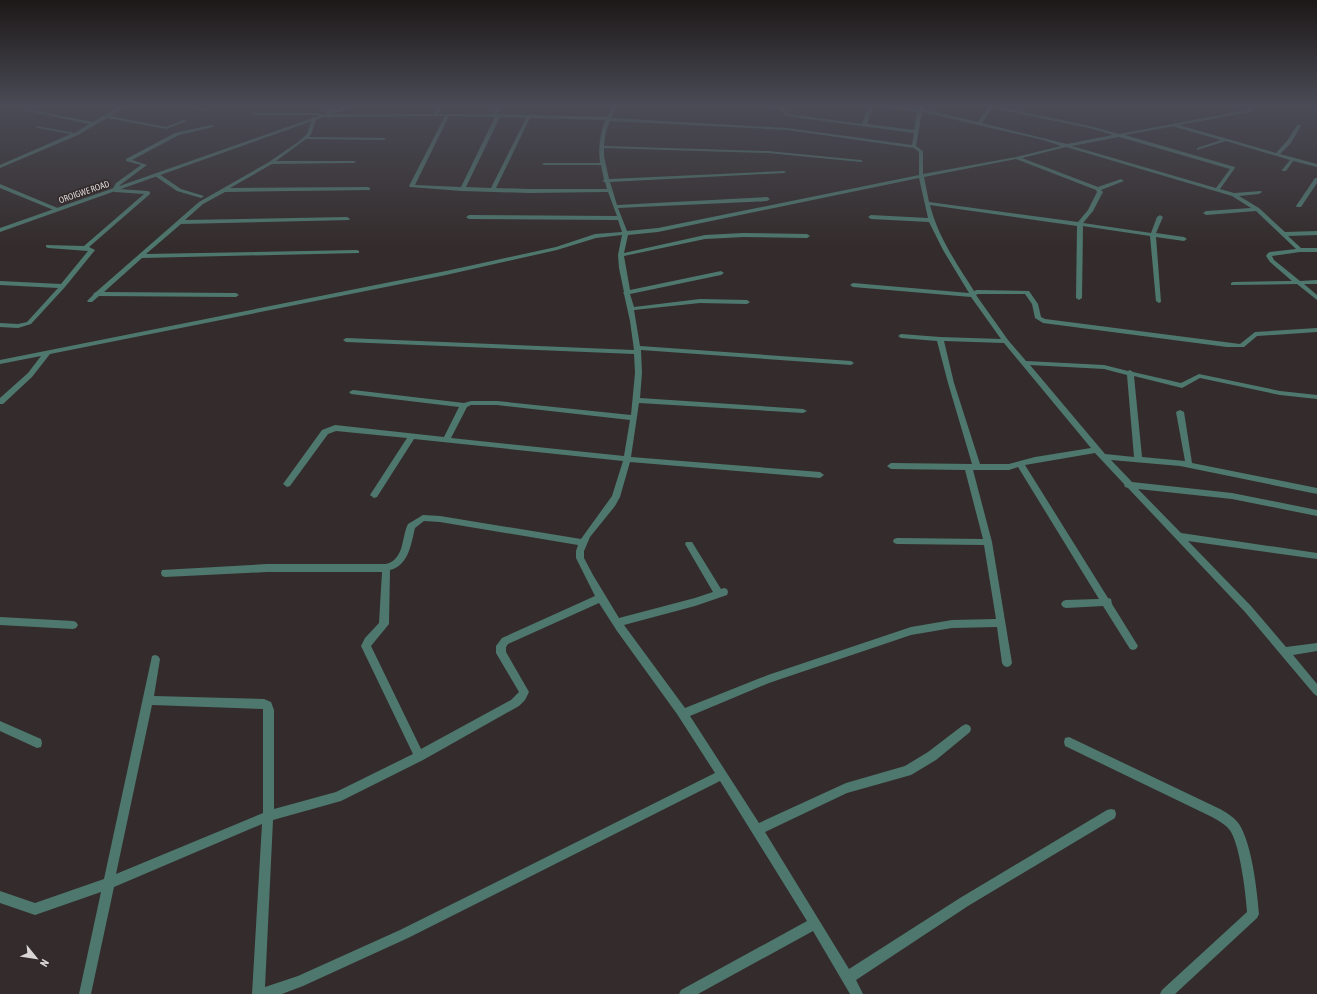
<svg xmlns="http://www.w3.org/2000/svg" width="1317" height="994" font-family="'Asap Condensed',sans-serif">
<rect width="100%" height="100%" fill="#342c2c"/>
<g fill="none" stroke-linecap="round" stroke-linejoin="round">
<g fill="#4e786e" fill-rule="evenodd">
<path d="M122,105H128L111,116L166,127L183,120L187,121L166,129L107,118L78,135L0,168V165L71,134L38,128L36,127V126L75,133L89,124L28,111H26V109L93,122Z"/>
<path d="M182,105H192L209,110L207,111Z"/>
<path d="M331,105H335L329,114H434L438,105H442L438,114H493L498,105H502L497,114L607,117L614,105H618L611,118L787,128L912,145L914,133L786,116L780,109L752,105L782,107L788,114L862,124L869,105H887L917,109L918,105H922V109L978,122L989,106H994L1090,126L1119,134L1247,110L1251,105H1256L1250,112L1179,125L1276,153L1287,141L1297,125H1301V126L1291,143L1280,154L1317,164V167L1293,161L1286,171H1282V170L1290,160L1226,141L1197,150V148L1221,140L1175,127V126L1125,135L1235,167V168L1220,189L1234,193L1261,191L1262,192L1259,194L1239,196L1259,208L1285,232L1317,231V235L1288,236L1301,248H1317V252H1300L1272,256L1274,260L1300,281L1317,280V284H1304L1317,295V300L1297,284L1231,285V283L1233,282L1292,281L1270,262L1266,256L1268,253L1270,252L1296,249L1256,211L1206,215L1203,213L1206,211L1251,208L1232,196L1066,147L1022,158L1098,187L1121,179L1124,181L1101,190L1103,192L1093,211L1083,223L1151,233L1157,217L1160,215L1163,217L1156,233L1184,237L1187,239L1184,241L1156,237L1161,302L1159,303L1156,301L1150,236L1083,226L1082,298L1079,300L1076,298L1077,226L930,205C938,237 957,264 974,291L977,290L1029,291L1038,304L1041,317L1045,319L1240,344L1255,332L1317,328V332L1257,336L1244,347H1227L1043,323L1035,318L1032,304L1025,294H978L976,295L1008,340L1026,361L1104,365L1128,371L1130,370L1133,372L1181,383L1199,374L1280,391L1317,395V399L1280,395L1200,378L1182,388L1134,376L1142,457L1185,461L1176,412L1180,410L1184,412L1192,463L1317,488V494L1180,466L1111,460L1132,482L1232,493L1317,510V516L1232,499L1138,489L1181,533L1317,553V559L1188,541L1251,606L1286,647L1317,643V651L1293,655L1317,684V696L1314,694L1245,612L1128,488L1125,487L1124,484L1095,453L1025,465L1108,598L1111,599L1112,604L1138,646L1136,649L1133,650L1130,649L1103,606L1066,608L1063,607L1061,604L1063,601L1066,600L1099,599L1018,467L1009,470H973L992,542L1012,663L1010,666L1007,667L1004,666L1002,663L997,627L952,628L911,635L769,683L690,716L759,823L846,783L905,766L928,752L962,726L966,724L970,726L971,729L970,732L936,760L911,775L847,793L765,832L849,969L960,898L1107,810L1111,809L1115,810L1116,814L1115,818L968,906L856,980L863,994H850L813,931L698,994H679L681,990L807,921L720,781L408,938L303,986L282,994H252L262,824L114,887L91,994H79L101,892L35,915L0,903V891L35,903L104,879L152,656L155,655L158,656L160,659L154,696L264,699L271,702L274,710V809L336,792L413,754L361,646L365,638L379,623L382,572H267L165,577L162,576L161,573L162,570L267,564H386C405,559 401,538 408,524L423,515L440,516L581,539L612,496L623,461L414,439L377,497L374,498L370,495L407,438L336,431L328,434L290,486L287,487L283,484L322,430L335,425L444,437L459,407L351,394L349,392L353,390L464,403L471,401H497L631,415L635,373L634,354L346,342L343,340L346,338L634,350L630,321L624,294L623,293L624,292L619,268L618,255L622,235L596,238L557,250L446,275L50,354L32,377L3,404H0V398L28,373L41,356L0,364V360L446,271L556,247L595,234L622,232L618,220L469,219L466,217L469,215L617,216L608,192L529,193L462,191L410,187L409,186L445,116L324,117L317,115H254L252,114L254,113H317L324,115ZM873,106L917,112L914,130L867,124ZM992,108L1089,128L1113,135L1067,144L982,123ZM922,112L1043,140L1061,146L1016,157L923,174V151L916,146ZM449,116L495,117L461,187L415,185ZM500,117L526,118L491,188L466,187ZM530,118L605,120C600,135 598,147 600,163H544L542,164L544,165H601L604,180L602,181L605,182L607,189H529L496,188ZM610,121L787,130L914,148L919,152V175L658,228L627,231L618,208L767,201L770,199L767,197L617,205L610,182L784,173L786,172L784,171L609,179L604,156V148L768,153L861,162L863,161L861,160L768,151L604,146L606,131ZM1119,137L1230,169L1216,188L1072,146ZM1016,159L1096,190L1097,192L1088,210L1078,222L929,202L924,177ZM919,178L928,218L871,215L868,217L871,219L929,222L943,250L969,293L853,283L850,285L853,287L971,297L1001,339L940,337L901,334L898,336L901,338L937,341L948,383L972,464L891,463L887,466L891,469L965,470L983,539L897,538L894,539L893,541L894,543L897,544L984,545L996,619L952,620L911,627L768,675L685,708L624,625L695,606L727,595L728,592L727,589L724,588L721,589L692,542H686L685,544L713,592L695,598L619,618L593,575L584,558V551L590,537L615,506L620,497L630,462L820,478L824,475L820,472L631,457L639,403L803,413L807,411L803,409L640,398L642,373L641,350L851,365L854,363L851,361L640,346L634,310L700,303L747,304L750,302L747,300L700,299L634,307L630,294L721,275L724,273L721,271L630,290L624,256L705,239L743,237L807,238L810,236L807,234L743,233L705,235L624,253L628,235L658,232ZM944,341L1004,343L1091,448L1035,457L1009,464H980L954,383ZM1030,365L1104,369L1127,375L1134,457L1105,454ZM471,405H497L630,420L624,456L451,438L467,407ZM424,521L440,522L578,545L576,551V558L595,596L502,638L496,646V653L519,692L511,700L421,749L371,646L389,624L390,570C409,565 411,544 415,528ZM599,603L617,631L677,714L715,773L400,930L298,976L265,987L273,820L341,801L423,760L519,706L525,700L529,692L506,652V647L508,644ZM152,705L263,709V813L116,874Z"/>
<path d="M312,119L316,120L311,134L309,137L384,138L386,139L384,140L306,139L276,161H354L356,162L354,163L272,164L230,188L368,187L370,188V190L225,192L203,204L185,220L347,217L350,219L349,220L181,224L146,254L357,250L359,251V253L142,258L104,292L236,293L239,295L236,297L99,296L92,302H88L87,301L93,295L94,293L96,292L199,202L269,162L298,142L307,134Z"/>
<path d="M211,125H213V127L179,135L132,160L147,165L120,185L118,189L148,191L150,192V194L89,247L95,250L65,287L31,324L18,328L0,327V323L18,324L27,322L58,288L0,285V281L61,284L88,251L48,248L46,247V245L84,246L144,194L115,192L112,190L116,183L141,165L126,161V159L175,133Z"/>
<path d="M155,174H159L181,189L204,196L201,198L177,191L155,176Z"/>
<path d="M1315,178H1317V183L1301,207H1297L1296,206Z"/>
<path d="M0,184L60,209L61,210L56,211L0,188Z"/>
<path d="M0,617L73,621L76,622L78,625L76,628L73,629L0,625Z"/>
<path d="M0,721L41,739L42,743L41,747L37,748L0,731Z"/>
<path d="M1069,737L1220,809C1227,813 1234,817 1239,824C1252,844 1257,890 1259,914L1257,918L1175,994H1160L1162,990L1247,912C1246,894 1240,847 1231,832C1227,825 1219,821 1212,817L1065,746L1064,742L1065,738Z"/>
</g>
<path fill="#4e786e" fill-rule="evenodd" d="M350,105H357L0,232V228Z"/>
</g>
<linearGradient id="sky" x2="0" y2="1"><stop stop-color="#1d1818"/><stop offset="0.43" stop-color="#4a4b56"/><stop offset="1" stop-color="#4a4b56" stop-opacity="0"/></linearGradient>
<rect width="1317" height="245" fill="url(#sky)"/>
<g text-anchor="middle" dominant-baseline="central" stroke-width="3.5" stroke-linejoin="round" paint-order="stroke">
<g font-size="9" fill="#dbd6d6" stroke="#342c2c">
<text transform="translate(84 192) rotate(-19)">OROIGWE ROAD</text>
</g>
</g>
<g transform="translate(36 958) rotate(120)" stroke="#342c2c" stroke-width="3" paint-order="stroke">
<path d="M0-3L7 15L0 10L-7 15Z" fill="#dbd6d6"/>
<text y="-6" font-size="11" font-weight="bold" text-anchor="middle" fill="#dbd6d6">N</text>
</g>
</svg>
